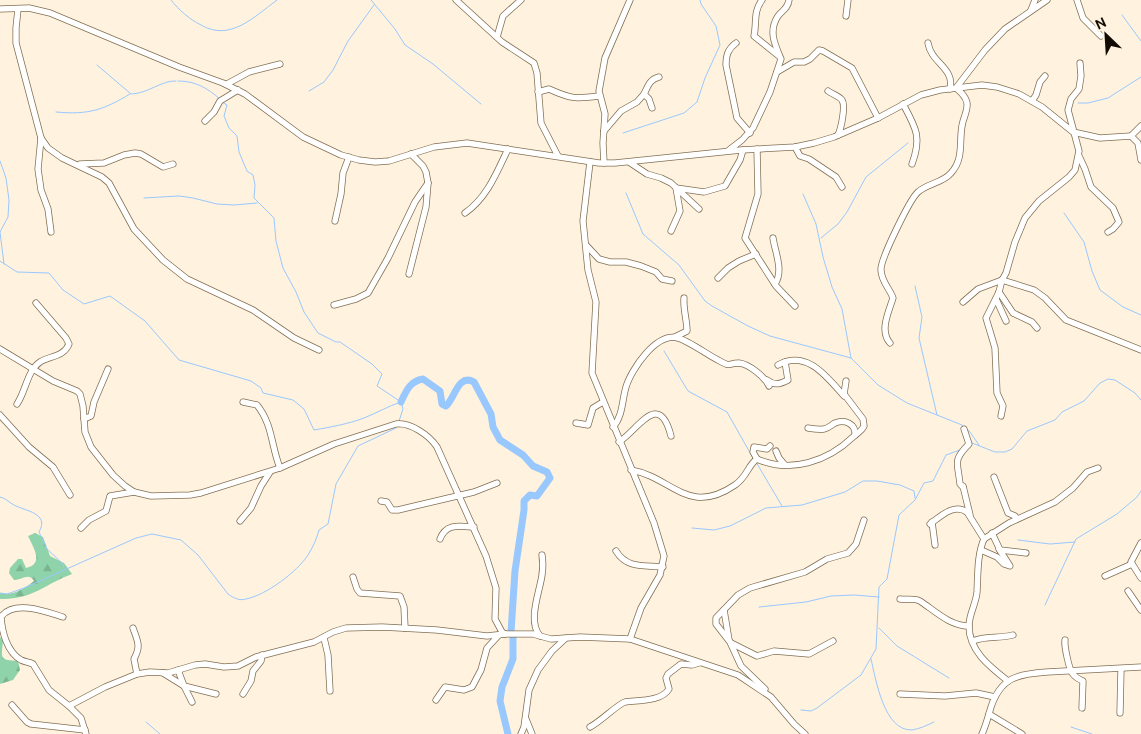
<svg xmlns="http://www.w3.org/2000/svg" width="1141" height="734" font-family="Ubuntu,sans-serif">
<defs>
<pattern id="forest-firs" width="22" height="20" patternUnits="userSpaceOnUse" patternTransform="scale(1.25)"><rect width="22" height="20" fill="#8fd3aa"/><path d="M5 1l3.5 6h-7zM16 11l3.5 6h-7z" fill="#7ab491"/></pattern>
</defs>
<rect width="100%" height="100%" fill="#fff2df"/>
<g fill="url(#forest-firs)">
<path d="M35,533L43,537L50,556L64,563L72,574C45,584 32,600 0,599V593C13,596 24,589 34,581C29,572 22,580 14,580L9,573L10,568L18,559H22L26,568C45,564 33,547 28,536Z"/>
<path d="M0,637L3,641C1,659 0,660 18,661L20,670L13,680L0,684Z"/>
</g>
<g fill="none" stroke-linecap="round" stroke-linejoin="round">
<g stroke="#99c8fe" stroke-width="1">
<path d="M171,0C179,10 189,19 201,25C230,42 254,17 277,0"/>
<path d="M371,0L395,29L405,45L433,64L481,104"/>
<path d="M1122,15L1141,41"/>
<path d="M97,65L131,94C147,94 162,80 176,81"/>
<path d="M178,81C196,81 207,88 220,99"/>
<path d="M309,91L324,82L333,70L348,41L374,5"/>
<path d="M222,102L227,105L224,116L229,128L237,136L239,152L247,171L253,175L255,185L254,198L274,218L276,241L283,268L296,292L304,312L318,333L336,342H340L372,364L382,374L377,386L401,402L403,409L399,421"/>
<path d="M1078,103H1088L1108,98L1141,77"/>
<path d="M56,112C89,115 103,110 130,94"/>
<path d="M623,133L684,113L697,102L705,78L720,45L716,26L701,4L700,0"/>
<path d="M0,161L6,178L9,200L8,217L0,232L4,264"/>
<path d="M626,193L643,234L679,265L705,301L712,306L748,326L770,336L851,358L878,385L907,403L962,425L970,432L979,445"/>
<path d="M803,194L816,224L823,257L832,287L842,309L851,358"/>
<path d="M144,198L179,196L193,198L217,204L234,205L257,203"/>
<path d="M1064,213L1084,242L1092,271L1100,290L1123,307L1141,315"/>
<path d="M821,238L838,224L847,212L866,177L908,143"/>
<path d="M0,261L17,272L49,273L63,290L84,304L110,296L145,321L179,360L251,381L261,388L263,393L293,400L304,409L314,430C331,427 348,424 364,418C377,413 388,406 401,402"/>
<path d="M915,286L922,317L919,338L937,415"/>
<path d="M664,351L688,391L727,412L753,458"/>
<path d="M972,443L995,452H1005L1012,449L1027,431L1055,420L1062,412L1084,401L1100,383L1108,379L1115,380L1135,393L1141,400"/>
<path d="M756,462L782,506"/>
<path d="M0,497C6,498 8,502 14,505C25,511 50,513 39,532L47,549L63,564L64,568"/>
<path d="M692,528L714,530L730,526L766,508L802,505L845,492L863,481H877L900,485L914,491L915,498"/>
<path d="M1018,540L1050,544L1075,542"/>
<path d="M0,593L7,594L24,588L136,538L152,534L181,540L198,555L228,594C234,598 239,601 246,599C266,595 297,572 308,555C313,547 317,538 319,530L328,524L336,484L358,446L396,428"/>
<path d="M1045,605L1076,539L1117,514L1137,497L1141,491"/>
<path d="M759,607L806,602L831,596L854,595L879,597"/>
<path d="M879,628L897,646L949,678"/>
<path d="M871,659C876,680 884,731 912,730C919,729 928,725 934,722"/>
<path d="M801,710L811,711L817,708L861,675L876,649L879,587L887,579L899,515L915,500L924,483L933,481L946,455L960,450"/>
<path d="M146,722L160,734"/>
<path d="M1071,727L1092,734"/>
<path d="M505,734L507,733"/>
</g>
<g stroke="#99c8fe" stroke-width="7">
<path d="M401,402C406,391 410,381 423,379L440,391L442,404L446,406C455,398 458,373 474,382L491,414L493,427L500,440L523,455L533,466L547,472L550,478L537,496L530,495L524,501V510L515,571L511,632"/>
<path d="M508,734L500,701L502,687L513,659V637"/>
</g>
<g stroke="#826f53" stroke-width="7">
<g id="minor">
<path d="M456,0L502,42L534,63L537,73L541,123L558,156"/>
<path d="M762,0C753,12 757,22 754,36L779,56"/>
<path d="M1077,0L1083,18L1101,36"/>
<path d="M0,9L29,8L50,13L179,67L223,83L245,94L303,137L341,155L359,160L375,162L389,161L434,147L467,143L599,163H615L741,150L795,147L814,143L834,137L878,118L921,95L940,90L982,85L997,87L1019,94L1042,107L1073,132L1100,138L1131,136L1138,143L1141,160"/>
<path d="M18,9L16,28V43L41,138L48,148L62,158L102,177L109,183L134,229L163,260L187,279L253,310L294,338L319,350"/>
<path d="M1031,10L1035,0"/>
<path d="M846,16L848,0"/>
<path d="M497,37L503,16L521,0"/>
<path d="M736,43C728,49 726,55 726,65L737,118L750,133"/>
<path d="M928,43C931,63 955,68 950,89"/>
<path d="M1080,63L1081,76L1079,89L1071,99L1068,110L1079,151L1075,170L1069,177L1039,201L1025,218L1015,242L1006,273L1002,280L1034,290L1045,298L1066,320L1141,350"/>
<path d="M777,72L794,62H804L810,59L819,50L823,51L852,68L878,118"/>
<path d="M227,84L249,72L280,64"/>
<path d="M828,91C832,94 839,96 842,100C846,106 841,129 838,135"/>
<path d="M538,92L549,89C571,99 575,99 599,96"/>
<path d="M644,94C648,86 650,79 659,77"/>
<path d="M1032,101L1036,95L1040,82L1045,76"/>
<path d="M903,104C916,128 922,137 912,164"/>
<path d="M205,121L214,112L220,101L238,90"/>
<path d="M604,131L621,111L637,102L644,94L649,99L652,108"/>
<path d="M1131,136L1141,126"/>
<path d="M41,138L38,169L41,190L48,209L51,232"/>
<path d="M795,147L800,156L809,159L836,177L842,187"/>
<path d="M757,149L758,194L745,238L776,286L795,306"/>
<path d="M729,150L742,140L753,128L770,92L781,59C775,45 768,31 778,16C783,10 788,8 789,0"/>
<path d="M1079,156L1085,169L1091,187L1113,208L1119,222L1113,229L1108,232"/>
<path d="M590,162L583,221L588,270L596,302L592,373L654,523L664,556L660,575L641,608L630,639"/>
<path d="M629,162L647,174L661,178L671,183L699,209"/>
<path d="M604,163L603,143L605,114L599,91L605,58L630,0"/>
<path d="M80,164L104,163L124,155L135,153L141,154L163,167L173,164"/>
<path d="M465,213C487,198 497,172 508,149"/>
<path d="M335,221L341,194L343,173L349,157"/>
<path d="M671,231L680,211L676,188L704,192L725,186L740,160L743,150"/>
<path d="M773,238C775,252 784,271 775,284"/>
<path d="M586,245L599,259L610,262H626L641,266L656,272L662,279L672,281"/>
<path d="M409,274L426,207L428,183L426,172L423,166L411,154"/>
<path d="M718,278L728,268L739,261L756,254"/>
<path d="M999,292L1013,313L1032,322L1037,328"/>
<path d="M996,299L1006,321"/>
<path d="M963,302L978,289L1002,280"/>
<path d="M334,305L356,299L368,293L388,258L415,202L428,183"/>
<path d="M675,337L687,331C687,320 683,309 684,298"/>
<path d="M890,343C879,331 889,311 893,298C890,289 881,281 881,270C880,260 910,199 918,192C928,183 943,183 951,173C964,159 959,142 962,126C963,118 968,111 967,103C966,97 961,92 956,88L985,50L1005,29L1047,0"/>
<path d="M0,349L53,381L77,391L80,394L83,406L85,432L91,447L113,475L125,486L134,492L151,496L190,495L201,493L280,468L334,444L396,424C410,422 429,435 437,447L486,556L496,588L495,619L502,632L505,634"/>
<path d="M778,365C807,349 827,377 844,396"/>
<path d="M767,380C775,386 780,384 788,380L785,362"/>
<path d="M243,402L257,405C273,425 271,446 280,468"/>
<path d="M17,404C26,391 27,371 40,362C49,356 64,357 69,344L66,338L36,303"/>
<path d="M0,415L29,447L53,467L70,495"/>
<path d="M1001,416L1003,406L997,393L995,348L986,318L999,292L1002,280"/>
<path d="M84,419L91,416L94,402L108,369"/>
<path d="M576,423L588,425L593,408L603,402"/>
<path d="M613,427C623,416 622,400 626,387C631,370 656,332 678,338C687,340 708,355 718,360C732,368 727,363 739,363C749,364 765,377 769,386"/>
<path d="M808,428C814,429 819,430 824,429C829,428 831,425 835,423C845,419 856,424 855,435"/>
<path d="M619,442C638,430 659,389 671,436"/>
<path d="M776,451L779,458L785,465"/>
<path d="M757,459L753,452L754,447L767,449L770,446"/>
<path d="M631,470C672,477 688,517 735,485C747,477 748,465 757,459C791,474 828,461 853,437C857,433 862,431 864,426L863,419L844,394L846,381"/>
<path d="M994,477L1008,513L1015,516L1017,519"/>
<path d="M963,486L970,515"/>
<path d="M963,487L960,484C958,463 952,461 969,444L964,429"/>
<path d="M381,501L387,502L392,510H398L474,492L497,483"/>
<path d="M240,521L251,508L261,486L270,472"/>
<path d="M932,522L935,545"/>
<path d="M930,524C941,516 954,503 967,512L984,539"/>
<path d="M81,528L89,520L106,511L110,496L134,492"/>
<path d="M992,533L1000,550L1026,553"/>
<path d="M440,539C446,523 459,526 474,527"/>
<path d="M1141,543L1131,562L1141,578"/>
<path d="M981,550L997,557L1004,564L1010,566L999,549"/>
<path d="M616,551C627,569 644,565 663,567"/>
<path d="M1105,576L1132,564"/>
<path d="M353,577L357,589L360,593L400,596L404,607L405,628"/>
<path d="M1128,591L1141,610"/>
<path d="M900,599C906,600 915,598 920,601C935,611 950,626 969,626"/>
<path d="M724,610L729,640"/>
<path d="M63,617C47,612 14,599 1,617C2,632 7,652 21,660C25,662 29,662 33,664L49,690L69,706"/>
<path d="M133,628C138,642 141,646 134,659L137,674"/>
<path d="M540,636C527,621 540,591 542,575C543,568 543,561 542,555"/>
<path d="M324,638L328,655L330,691"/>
<path d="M1065,640C1064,646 1069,668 1072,673C1075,677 1078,679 1083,681L1082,708"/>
<path d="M973,641C986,635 999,639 1013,635"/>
<path d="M731,643L757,656L774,651L809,654L833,641"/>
<path d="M178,670L184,686L192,702"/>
<path d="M163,673L184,686L216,694"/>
<path d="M1008,681C990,667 969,651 969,626C969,614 976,604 977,592C978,575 977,555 984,539L1009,523L1055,502L1073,488L1087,472L1098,468"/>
<path d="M765,689L741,666L730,642L716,624V618L738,595L750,588L805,572L827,559L848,553L856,544L864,520"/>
<path d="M243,694L251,681L253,671L261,661L262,655"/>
<path d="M900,694L945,696L976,693L995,697"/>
<path d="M436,700L445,687L464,690L472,687L481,670L487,648L499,635"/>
<path d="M12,705L27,722L31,724L85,730"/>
<path d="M1120,713L1121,669"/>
<path d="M989,714L1022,734"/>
<path d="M526,719L532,734"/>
<path d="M590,727C600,722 618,704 625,702C638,700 661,702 669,689L666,678L668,674L681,664L692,665L699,663"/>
<path d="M86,734L81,718L69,706L105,687L137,674L150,672L168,673L195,665L205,664L224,667L238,666L256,657L314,642L333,632L346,628L382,627L437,630L487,636L505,634H533L551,639L566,638"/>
<path d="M521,734L524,727L529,690L538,670L552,651L566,638L580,637L630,639L738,675L771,697L794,724L805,734"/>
<path d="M982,734C986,725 988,717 991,707C1001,677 1018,674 1047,672L1141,667"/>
</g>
</g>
<use href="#minor" stroke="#fff" stroke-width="5.5"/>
</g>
<g transform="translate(1106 35) rotate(335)" stroke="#fff2df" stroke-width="4" paint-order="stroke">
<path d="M0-4L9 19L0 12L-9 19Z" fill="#120b03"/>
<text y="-8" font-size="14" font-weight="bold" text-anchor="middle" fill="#120b03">N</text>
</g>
</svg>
